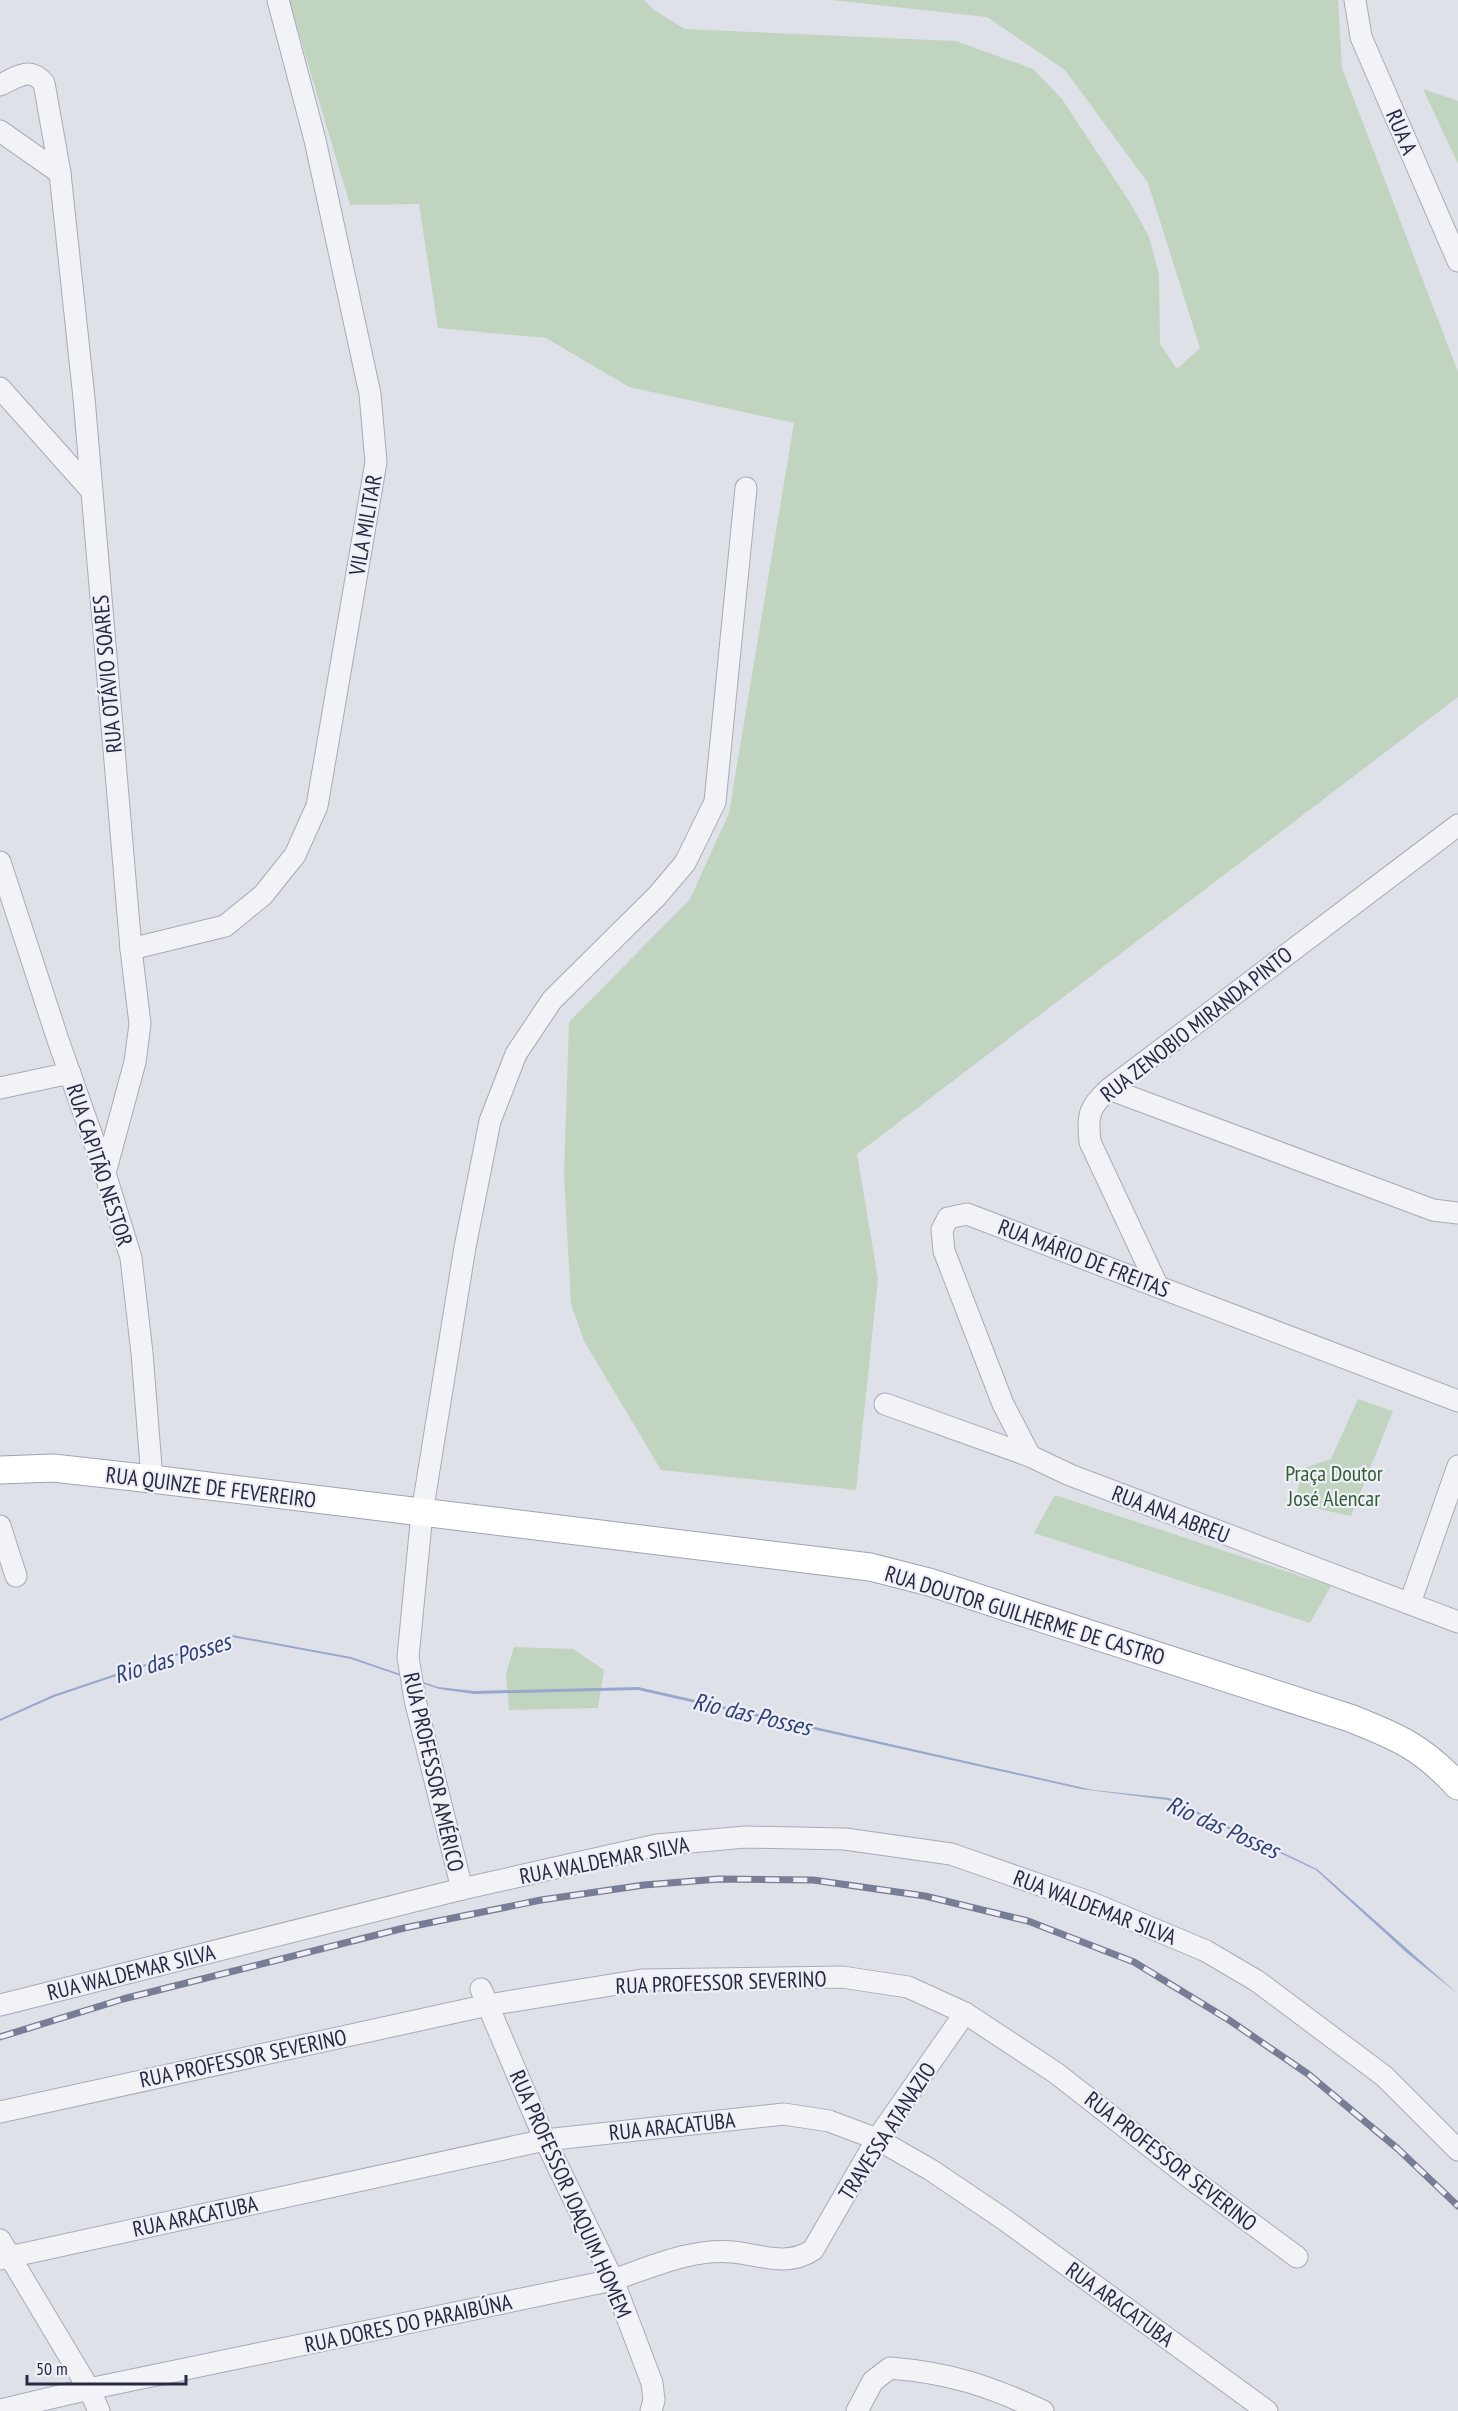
<svg xmlns="http://www.w3.org/2000/svg" width="1458" height="2411" font-family="'PT Sans Narrow',sans-serif">
<rect width="100%" height="100%" fill="#dfe1e9"/>
<g fill="#c1d4c0">
<path d="M289,0H644L654,10L685,29L956,41L1033,69L1062,99L1131,204L1149,237L1159,274L1160,344L1177,369L1200,348L1148,183L1065,70L987,17L832,0H1338L1342,68L1458,372V697L857,1154L878,1279L856,1490L661,1470L584,1341L571,1304L564,1175L569,1022L690,899L729,813L794,423L629,387L546,338L438,328L419,204L350,205Z"/>
<path d="M1423,89L1458,101V164Z"/>
<path d="M1358,1399L1393,1411L1351,1516L1295,1504L1302,1469L1331,1459Z"/>
<path d="M1055,1495L1331,1586L1310,1623L1034,1533Z"/>
<path d="M514,1647L573,1649L604,1670L598,1708L509,1710L506,1674Z"/>
</g>
<path fill="#98a7cc" d="M232,1635L351,1657L438,1687L474,1691L638,1687L1093,1790L1169,1798L1317,1869L1458,1994L1407,1953L1316,1870L1168,1800L1081,1789L638,1690L474,1694L439,1689L351,1659L232,1637L54,1697L0,1721V1719L53,1695Z"/>
<g fill="none" stroke-linecap="round" stroke-linejoin="round">
<g stroke="#a8aab7" stroke-width="23">
<g id="minor">
<path d="M1355,0L1361,37L1458,261"/>
<path d="M0,85C18,77 29,66 44,83L60,173L84,398L131,949L140,1024L135,1062L105,1173"/>
<path d="M0,131L60,173"/>
<path d="M0,388L91,490"/>
<path d="M0,862L58,1040L105,1173L131,1258L142,1353L152,1479"/>
<path d="M131,949L225,926L263,895L295,855L317,806L376,462L370,394L315,140L278,0"/>
<path d="M0,1088L70,1073"/>
<path d="M1109,1089L1433,1210L1458,1213"/>
<path d="M1158,1287L1090,1142C1087,1115 1089,1107 1109,1089L1458,825"/>
<path d="M885,1404L1030,1456L1070,1475L1458,1622"/>
<path d="M1030,1456L1003,1404L944,1251L942,1230L948,1218L967,1214L1458,1401"/>
<path d="M0,1526L16,1576"/>
<path d="M1410,1603L1458,1466"/>
<path d="M462,1889L415,1700L408,1657L422,1513L465,1247L490,1121L516,1054L552,1000L657,896L685,863L715,802L746,488"/>
<path d="M481,1989L545,2140L613,2280L652,2383L654,2400L651,2411"/>
<path d="M0,2005L462,1889L657,1845L745,1837L845,1839L951,1854L1092,1903L1206,1951L1257,1981L1384,2076L1458,2150"/>
<path d="M0,2112L488,2005L642,1980L842,1977L908,1987L965,2013L1056,2073L1189,2177L1297,2257"/>
<path d="M0,2240L89,2389L99,2411"/>
<path d="M0,2259L545,2140L784,2114L829,2121L877,2139L931,2170L1005,2220L1267,2411"/>
<path d="M0,2410L89,2389L613,2280C651,2267 692,2248 733,2252C761,2255 787,2267 813,2250L877,2139L965,2013"/>
<path d="M857,2411L873,2381L890,2368C951,2373 989,2386 1043,2411"/>
</g>
</g>
<g stroke="#9ea2b6" stroke-width="29">
<path id="major" d="M0,1470L53,1468L152,1479L870,1567L929,1582L1350,1718C1398,1737 1422,1747 1458,1786"/>
</g>
<use href="#minor" stroke="#f2f3f7" stroke-width="21"/>
<use href="#major" stroke="#fff" stroke-width="27"/>
<g stroke="#777d94" stroke-width="7">
<path id="rail" d="M0,2037L123,1999L404,1928L541,1900L644,1885L719,1879L813,1880L925,1896L1028,1921L1134,1962L1229,2020L1308,2074L1398,2149L1458,2206"/>
</g>
<use href="#rail" stroke="#eff0f7" stroke-width="4.5" stroke-dasharray="14" stroke-linecap="butt"/>
</g>
<g text-anchor="middle" dominant-baseline="central" stroke-width="4.5" stroke-linejoin="round" paint-order="stroke">
<g font-size="22" fill="#272b42" stroke="#eff0f7">
<text transform="translate(1402 132) rotate(67)">RUA A</text>
<text transform="translate(365 525) rotate(-80)">VILA MILITAR</text>
<text transform="translate(107 674) rotate(-95)">RUA OTÁVIO SOARES</text>
<text transform="translate(1196 1024) rotate(-38)">RUA ZENOBIO MIRANDA PINTO</text>
<text transform="translate(100 1165) rotate(72)">RUA CAPITÃO NESTOR</text>
<text transform="translate(1084 1258) rotate(21)">RUA MÁRIO DE FREITAS</text>
<text transform="translate(211 1487) rotate(7)">RUA QUINZE DE FEVEREIRO</text>
<text transform="translate(1171 1514) rotate(21)">RUA ANA ABREU</text>
<text transform="translate(1025 1615) rotate(17)">RUA DOUTOR GUILHERME DE CASTRO</text>
<text transform="translate(434 1772) rotate(77)">RUA PROFESSOR AMÉRICO</text>
<text transform="translate(604 1860) rotate(-11)">RUA WALDEMAR SILVA</text>
<text transform="translate(1095 1907) rotate(21)">RUA WALDEMAR SILVA</text>
<text transform="translate(131 1972) rotate(-14)">RUA WALDEMAR SILVA</text>
<text transform="translate(721 1982) rotate(-2)">RUA PROFESSOR SEVERINO</text>
<text transform="translate(243 2058) rotate(-12)">RUA PROFESSOR SEVERINO</text>
<text transform="translate(672 2126) rotate(-6)">RUA ARACATUBA</text>
<text transform="translate(887 2131) rotate(-57)">TRAVESSA ATANAZIO</text>
<text transform="translate(1171 2161) rotate(38)">RUA PROFESSOR SEVERINO</text>
<text transform="translate(571 2194) rotate(66)">RUA PROFESSOR JOAQUIM HOMEM</text>
<text transform="translate(195 2216) rotate(-12)">RUA ARACATUBA</text>
<text transform="translate(1120 2304) rotate(36)">RUA ARACATUBA</text>
<text transform="translate(408 2323) rotate(-12)">RUA DORES DO PARAIBÚNA</text>
</g>
<g font-size="22" fill="#335e34" stroke="#eff0f7">
<text x="1334" y="1473">Praça Doutor<tspan x="1334" dy="25">José Alencar</tspan></text>
</g>
<g font-size="24" font-style="italic" fill="#2e4178" stroke="#eff0f7">
<text transform="translate(172 1658) rotate(-17)">Rio das Posses</text>
<text transform="translate(752 1714) rotate(13)">Rio das Posses</text>
<text transform="translate(1223 1827) rotate(24)">Rio das Posses</text>
</g>
</g>
<path d="M27 2375v9h159v-9" fill="none" stroke="#272b42" stroke-width="3"/>
<text x="36" y="2375" font-size="18" fill="#272b42" stroke="#eff0f7" stroke-width="4.5" paint-order="stroke">50 m</text>
</svg>
